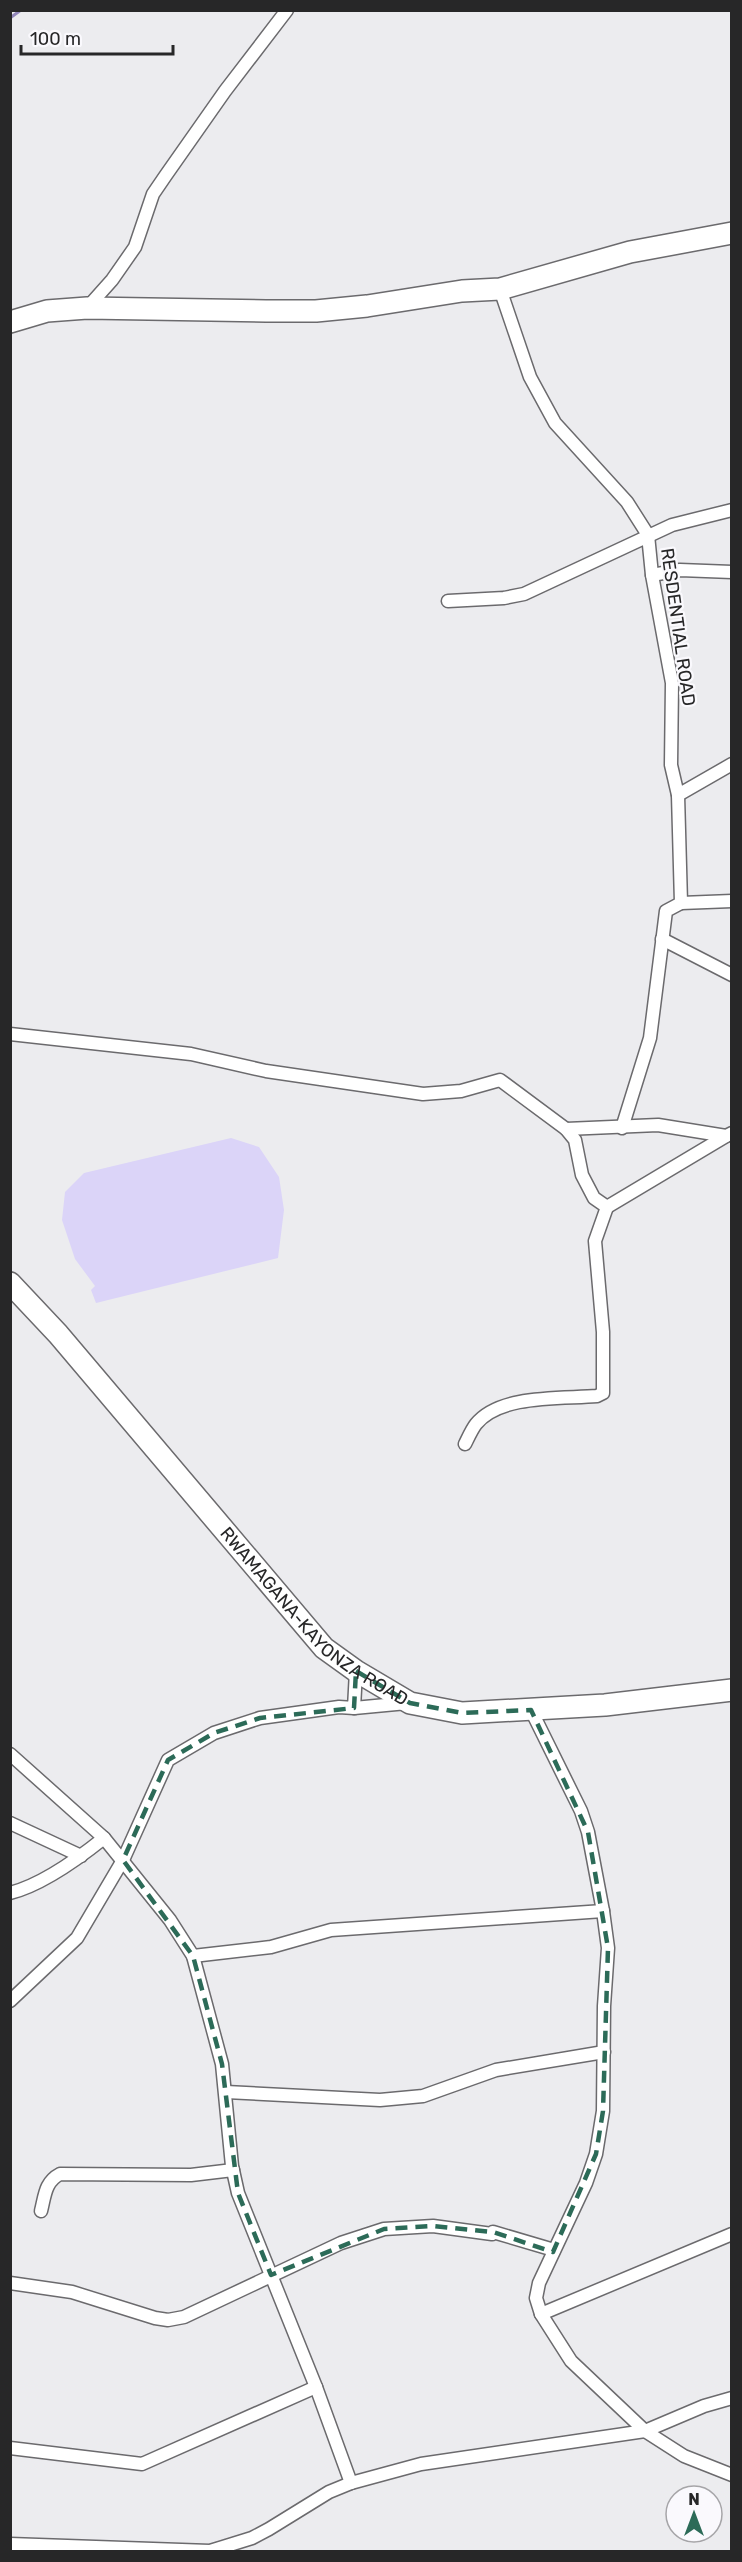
<svg xmlns="http://www.w3.org/2000/svg" width="742" height="2562" font-family="Rubik,sans-serif">
<rect width="100%" height="100%" fill="#ececef"/>
<path fill="#dbd4f8" d="M231,1138L259,1147L279,1177L284,1210L278,1258L96,1303L91,1290L95,1286L75,1259L62,1220L65,1192L84,1173Z"/>
<g fill="none" stroke-linecap="round" stroke-linejoin="round">
<path stroke="#9186ba" stroke-width="3" d="M10,18L21,10"/>
<g stroke="#6b6a6d" stroke-width="15">
<g id="street">
<path d="M500,289L530,377L555,423L627,502L648,535L652,575L672,683L671,765L678,795L681,903L666,911L650,1038L622,1128"/>
<path d="M87,308L112,280L135,247L153,194L166,175L225,91L287,10"/>
<path d="M652,575L680,570L732,572"/>
<path d="M448,601L504,598L524,594L672,525L732,510"/>
<path d="M678,795L732,764"/>
<path d="M681,903L732,901"/>
<path d="M662,939L732,975"/>
<path d="M10,1034L191,1054L266,1071L423,1094L461,1091L500,1080L566,1129L575,1140L582,1175L594,1198L607,1207L595,1241L603,1332V1393L597,1396C562,1399 500,1394 476,1424C472,1429 468,1438 465,1444"/>
<path d="M566,1129L658,1125L726,1136L732,1133"/>
<path d="M607,1207L726,1136"/>
<path d="M354,1708L407,1703"/>
<path d="M531,1710L581,1811L588,1832L603,1911L608,1948L604,2006L603,2111L596,2154L586,2183L539,2283L536,2298L541,2314L571,2361L645,2431L684,2456L732,2475"/>
<path d="M10,1754L104,1838L170,1920L193,1956L222,2064L232,2166L238,2193L316,2387L351,2483"/>
<path d="M10,1823L81,1856"/>
<path d="M10,1893C42,1885 79,1858 104,1838"/>
<path d="M193,1956L271,1947L331,1930L603,1911"/>
<path d="M10,2001L77,1938L123,1860L168,1760L214,1733L260,1718L339,1707L354,1708L356,1671"/>
<path d="M226,2092L380,2100L423,2096L496,2070L604,2052"/>
<path d="M41,2211C45,2195 45,2182 60,2174L191,2175L233,2170"/>
<path d="M10,2283L72,2292L155,2318L168,2320L184,2317L341,2243L384,2229L433,2226L492,2234L493,2232L554,2250L553,2252"/>
<path d="M541,2314L732,2234"/>
<path d="M10,2448L142,2464L316,2387"/>
<path d="M10,2544L210,2551L252,2538L269,2529L329,2492L351,2483L421,2464L645,2431L704,2406L732,2398"/>
</g>
</g>
<g stroke="#6b6a6d" stroke-width="24">
<g id="highway">
<path d="M10,322L47,311L87,308L266,311H316L367,306L462,291L500,289L630,252L732,233"/>
<path id="s1" d="M10,1283L58,1334L324,1648L356,1671L410,1703L462,1713L605,1705L732,1690"/>
</g>
</g>
<use href="#street" stroke="#fff" stroke-width="12"/>
<use href="#highway" stroke="#fff" stroke-width="21"/>
</g>
<path fill="none" stroke="#2c6b58" stroke-width="4.5" stroke-dasharray="12 8" stroke-linejoin="round" d="M356,1671L410,1703L462,1713L531,1710L588,1832L608,1948L603,2111L596,2154L553,2252L493,2232L433,2226L384,2229L271,2275L238,2193L222,2064L193,1956L123,1860L168,1760L214,1733L260,1718L354,1708Z"/>
<g text-anchor="middle" dominant-baseline="central" stroke-width="4.5" stroke-linejoin="round" paint-order="stroke">
<g font-size="18" fill="#272728" stroke="#faf9fd">
<text transform="translate(678 627) rotate(82)">RESDENTIAL ROAD</text>
<text stroke="none"><textPath href="#s1" startOffset="453">RWAMAGANA-KAYONZA ROAD</textPath></text>
</g>
</g>
<rect width="742" height="2562" fill="none" stroke="#272728" stroke-width="24"/>
<g transform="translate(694 2514)"><circle r="28" fill="#faf9fd" stroke="#a6a5a8" stroke-width="1.5"/>
<path d="M0-4.5L10 22L0 15L-10 22Z" fill="#2c6b58"/>
<text y="-9" font-size="16" font-weight="bold" text-anchor="middle" fill="#272728">N</text>
</g>
<path d="M21 45v9h152v-9" fill="none" stroke="#272728" stroke-width="3"/>
<text x="30" y="45" font-size="18" fill="#272728" stroke="#faf9fd" stroke-width="4.5" paint-order="stroke">100 m</text>
</svg>
